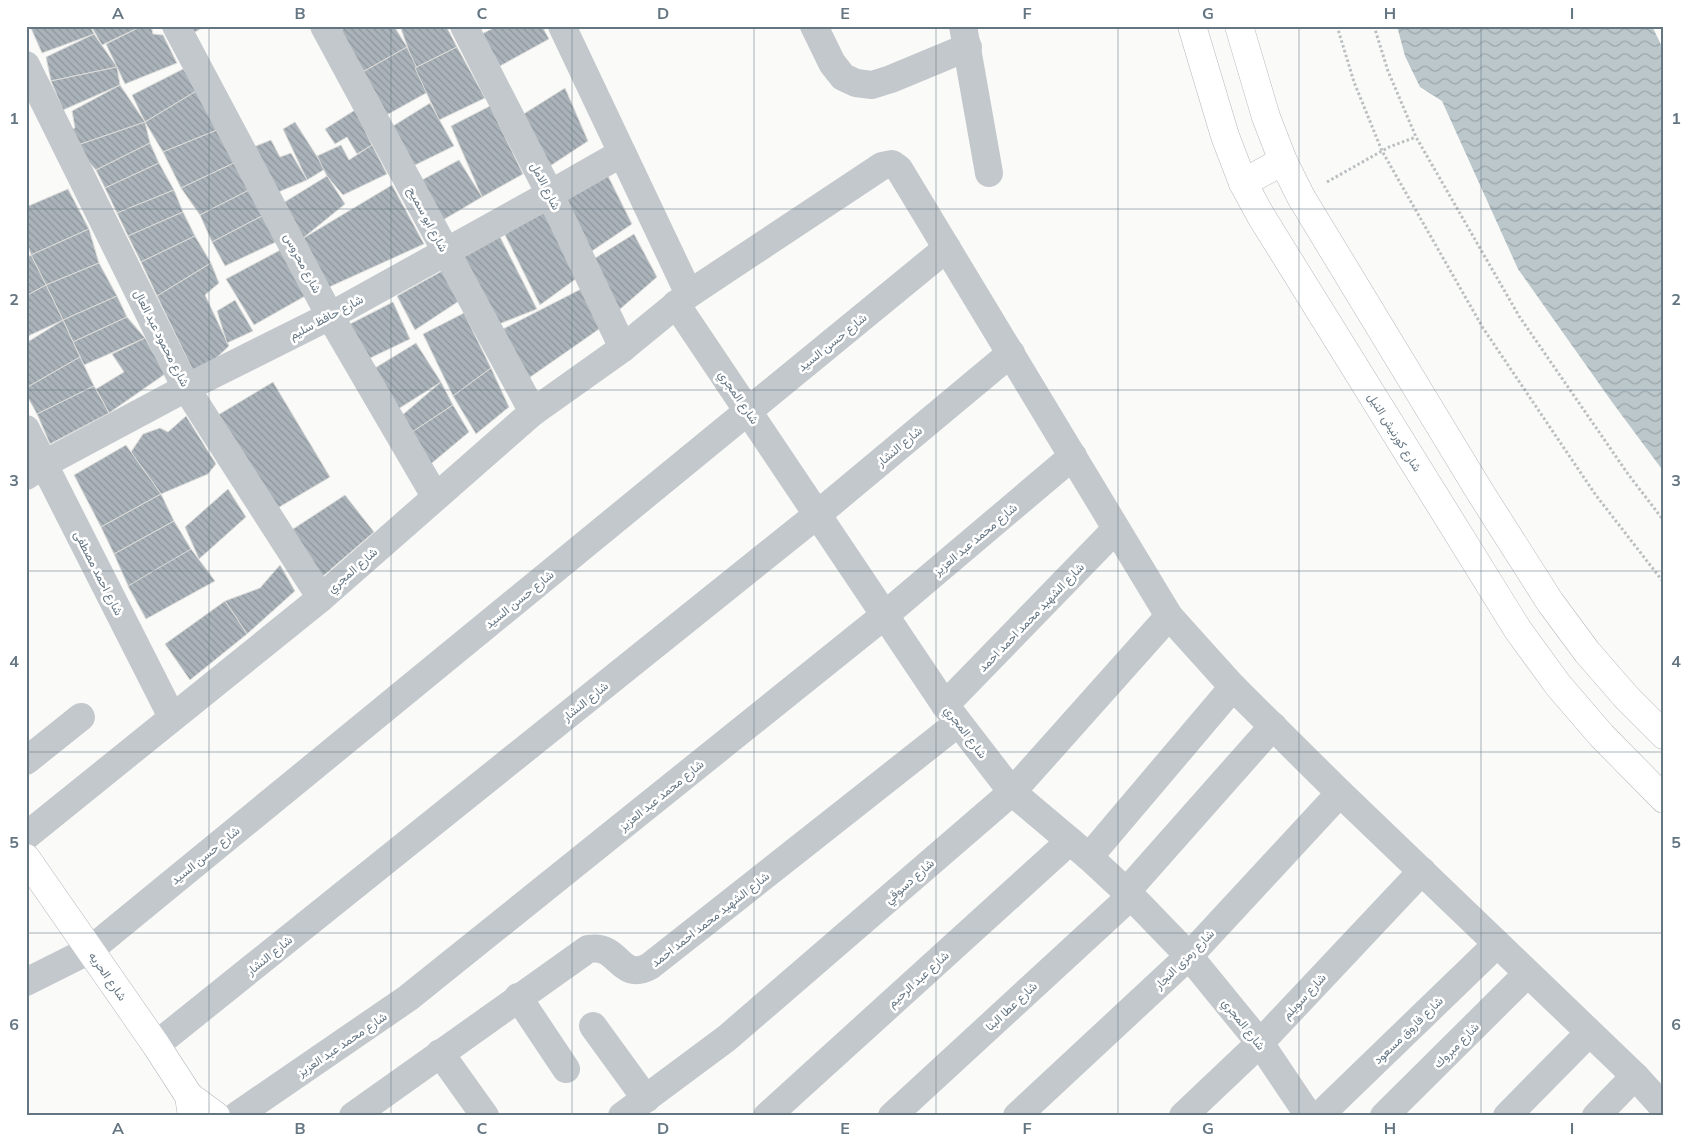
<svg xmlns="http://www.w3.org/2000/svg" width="1690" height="1142" font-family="Mulish,Vazirmatn,sans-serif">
<defs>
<pattern id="water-waves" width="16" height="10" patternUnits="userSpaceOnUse" patternTransform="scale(1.25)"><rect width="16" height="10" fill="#bbc7cb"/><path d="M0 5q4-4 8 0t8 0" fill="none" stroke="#9ca6aa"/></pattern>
<pattern id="building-back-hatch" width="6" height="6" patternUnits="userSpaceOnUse" patternTransform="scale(1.25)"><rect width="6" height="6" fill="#aab3b9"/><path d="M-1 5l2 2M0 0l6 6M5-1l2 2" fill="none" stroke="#8e969c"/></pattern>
</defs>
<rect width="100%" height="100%" fill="#fafaf8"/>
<path fill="url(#water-waves)" d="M1397,26H1652L1664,51V472L1612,402L1518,269L1442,101L1420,87L1405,56Z"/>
<g fill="url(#building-back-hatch)" stroke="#dcdcda">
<path d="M30,26H90L94,34L42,53Z"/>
<path d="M91,26H142L102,45Z"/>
<path d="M142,26H151L153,34L163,35L177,63L125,84L106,44Z"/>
<path d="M190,26H206L193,33Z"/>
<path d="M347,26H394L407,47L361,73L337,33Z"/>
<path d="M400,26H446L457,47L415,68Z"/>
<path d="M497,26H542L549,39L500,66L482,34Z"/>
<path d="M94,34L117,67L51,81L46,57Z"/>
<path d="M407,47L428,92L383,117L361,73Z"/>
<path d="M457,47L485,98L439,120L415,68Z"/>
<path d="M117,67L120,85L63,110L51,81Z"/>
<path d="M183,69L198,90L145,122L132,95Z"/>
<path d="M120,85L145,122L75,146L69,130L75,128L72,111Z"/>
<path d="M565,88L588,141L547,168L522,115Z"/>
<path d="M198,90L217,130L163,152L145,122Z"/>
<path d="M430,103L454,146L409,168L393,126Z"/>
<path d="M490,106L523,174L482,197L451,126Z"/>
<path d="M355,110L372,145L357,154L347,137L335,144L325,129Z"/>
<path d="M145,122L150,143L96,170L75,146Z"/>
<path d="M295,122L325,169L307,180L283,129Z"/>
<path d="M217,130L236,162L181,188L163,152Z"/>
<path d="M271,140L280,157L291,153L307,180L276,193L251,148Z"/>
<path d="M150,143L159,163L105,188L96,170Z"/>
<path d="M341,145L349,160L372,145L387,174L343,195L327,176L317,156Z"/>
<path d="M459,160L482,197L443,220L420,181Z"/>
<path d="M236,162L251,189L200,215L181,188Z"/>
<path d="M159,163L174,190L117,213L105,188Z"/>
<path d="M327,176L345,204L302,239L283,203Z"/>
<path d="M608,176L632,224L589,253L561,200Z"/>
<path d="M392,185L424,244L327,288L302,239Z"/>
<path d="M68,189L89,229L31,255L26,239V207Z"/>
<path d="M251,189L262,216L212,242L200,215Z"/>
<path d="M174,190L183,212L128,236L117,213Z"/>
<path d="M183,212L195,236L141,262L128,236Z"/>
<path d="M544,213L577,278L540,305L503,231Z"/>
<path d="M262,216L278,241L225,266L212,242Z"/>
<path d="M89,229L99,263L46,285L31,255Z"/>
<path d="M634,234L657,277L619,310L592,260Z"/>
<path d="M499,235L537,309L494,326L460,258Z"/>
<path d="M195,236L211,263L157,296L141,262Z"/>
<path d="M284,248L307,295L254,325L226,279Z"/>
<path d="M31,255L46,285L26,296V258Z"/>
<path d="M99,263L117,296L63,320L46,285Z"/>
<path d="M211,263L219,283L205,295L229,346L196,377L157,296Z"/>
<path d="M442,271L459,301L415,330L397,296Z"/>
<path d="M46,285L63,320L26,337V296Z"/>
<path d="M583,288L602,327L526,380L501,330Z"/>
<path d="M117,296L127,317L73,342L63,320Z"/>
<path d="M235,300L253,331L227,343L217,311Z"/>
<path d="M393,302L410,339L366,360L348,325Z"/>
<path d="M464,313L491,368L453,396L423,334Z"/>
<path d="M127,317L145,338L84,365L73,342Z"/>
<path d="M63,320L80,357L26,388V343Z"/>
<path d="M145,338L165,374L109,413L96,389L124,372L112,354Z"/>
<path d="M416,343L441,382L395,411L375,368Z"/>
<path d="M80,357L94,386L37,414L26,394V388Z"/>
<path d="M491,368L509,407L476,434L453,396Z"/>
<path d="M273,382L330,477L276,509L218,415Z"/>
<path d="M441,382L453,405L409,434L400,417Z"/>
<path d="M94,386L109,413L50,444L37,414Z"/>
<path d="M453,405L469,432L426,468L409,434Z"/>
<path d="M186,416L216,464L208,474L161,494L131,452L143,434L160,428L168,432Z"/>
<path d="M126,445L161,494L101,527L74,475Z"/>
<path d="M228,489L246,517L199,559L185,527Z"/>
<path d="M161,494L174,521L114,554L101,527Z"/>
<path d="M345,495L374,532L322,577L287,533Z"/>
<path d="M174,521L191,549L130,590L114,554Z"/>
<path d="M191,549L215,581L146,619L128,586Z"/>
<path d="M280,565L295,591L247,634L225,601L260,588Z"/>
<path d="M225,601L247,634L190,680L165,644Z"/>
</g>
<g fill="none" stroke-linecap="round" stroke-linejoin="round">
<g stroke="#b3babf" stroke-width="29">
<g id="secondary">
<path d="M26,858L156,1045L189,1096L192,1116"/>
<path d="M189,1096L216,1116"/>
</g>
</g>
<g stroke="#b5babe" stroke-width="29">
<g id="primary">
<path d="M1192,26L1225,136L1243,183L1261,216L1518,630L1558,685L1602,736L1664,799"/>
<path d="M1239,26L1266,117L1283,161L1301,197L1480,492L1550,602L1587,652L1627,698L1664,735"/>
<path d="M1243,183L1283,161"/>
</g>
</g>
<g stroke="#bbbfc2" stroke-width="3" stroke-dasharray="2.5 2.5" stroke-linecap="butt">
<path d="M1337,26L1354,82L1382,151L1483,328L1595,494L1664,583"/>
<path d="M1374,26L1388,71L1416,137L1519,316L1628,474L1664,521"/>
<path d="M1327,182L1389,147L1416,137"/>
</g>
<g stroke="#c3c8cc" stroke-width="28">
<path d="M176,26L330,316L435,496"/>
<path d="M324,26L533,412"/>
<path d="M464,26L550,194L623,348"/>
<path d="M562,26L689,294"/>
<path d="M814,26L832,63L843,77L856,83L872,85L891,79L968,47"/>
<path d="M963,26L989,173"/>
<path d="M26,65L186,388L321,598"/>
<path d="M676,304L945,705L1012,792L1089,857L1131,896L1189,956L1260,1043L1309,1116"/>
<path d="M26,429L172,717"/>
<path d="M26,476L44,464L186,388L330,316L550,194L622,153"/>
<path d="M945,705L1116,529"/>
<path d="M26,761L81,717"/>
<path d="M26,836L321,598L533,412L623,348L689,294L882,166L892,164L899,169L1169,616L1233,687L1340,793L1635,1076L1664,1108"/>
<path d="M1089,857L1233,687"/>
<path d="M1126,892L1273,726"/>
<path d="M26,982L90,950L947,248"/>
<path d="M518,997L566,1069"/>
<path d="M593,1026L646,1099"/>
<path d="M156,1045L818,514L1011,353"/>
<path d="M440,1053L485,1116"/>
<path d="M236,1116L408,998L885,615L1073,456"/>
<path d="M353,1116L588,949C620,943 619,983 650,966L958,723"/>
<path d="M622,1116L727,1038L1012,792L1169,616"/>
<path d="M767,1116L1070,841"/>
<path d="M892,1116L1131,896"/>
<path d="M1017,1116L1189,956L1340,793"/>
<path d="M1183,1116L1260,1043L1422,871"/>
<path d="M1319,1116L1497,944"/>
<path d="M1384,1116L1527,974"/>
<path d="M1507,1116L1589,1033"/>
<path d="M1596,1116L1635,1076"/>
</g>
<use href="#secondary" stroke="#fff" stroke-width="28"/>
<use href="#primary" stroke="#fff" stroke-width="28"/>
</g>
<path fill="none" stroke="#657683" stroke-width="1" stroke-opacity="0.55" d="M209,26V1116M391,26V1116M572,26V1116M754,26V1116M936,26V1116M1118,26V1116M1299,26V1116M1481,26V1116M26,209H1664M26,390H1664M26,571H1664M26,752H1664M26,933H1664"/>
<g text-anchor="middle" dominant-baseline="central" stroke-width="5" stroke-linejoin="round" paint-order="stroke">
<g font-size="12" fill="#657683" stroke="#fff">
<text transform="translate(546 186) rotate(63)">شارع الامل</text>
<text transform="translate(428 219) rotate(62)">شارع ابو سميح</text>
<text transform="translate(303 263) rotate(62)">شارع محروس</text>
<text transform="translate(326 317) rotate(-28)">شارع حافظ سليم</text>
<text transform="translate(162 338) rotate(63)">شارع محمود عبد العال</text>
<text transform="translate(832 342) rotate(-39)">شارع حسن السيد</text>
<text transform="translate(739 397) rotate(56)">شارع المجري</text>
<text transform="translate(1395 432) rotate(58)">شارع كورنيش النيل</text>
<text transform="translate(899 446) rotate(-40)">شارع النشار</text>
<text transform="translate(975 539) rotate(-40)">شارع محمد عبد العزيز</text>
<text transform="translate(352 570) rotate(-41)">شارع المجري</text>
<text transform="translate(99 573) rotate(63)">شارع احمد مصطفى</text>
<text transform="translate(519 599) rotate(-39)">شارع حسن السيد</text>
<text transform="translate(1031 617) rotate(-46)">شارع الشهيد محمد احمد احمد</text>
<text transform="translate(585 701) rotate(-39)">شارع النشار</text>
<text transform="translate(966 732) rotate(53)">شارع المجري</text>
<text transform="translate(661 795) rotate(-39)">شارع محمد عبد العزيز</text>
<text transform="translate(205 855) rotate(-39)">شارع حسن السيد</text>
<text transform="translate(909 881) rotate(-41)">شارع دسوقي</text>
<text transform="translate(710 919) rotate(-38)">شارع الشهيد محمد احمد احمد</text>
<text transform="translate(269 955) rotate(-39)">شارع النشار</text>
<text transform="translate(1184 959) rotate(-45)">شارع رمزى النجار</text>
<text transform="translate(108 976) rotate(55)">شارع الحريه</text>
<text transform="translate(918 979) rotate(-42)">شارع عبد الرحيم</text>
<text transform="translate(1304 996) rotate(-47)">شارع سويلم</text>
<text transform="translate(1011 1006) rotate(-43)">شارع عطا البنا</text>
<text transform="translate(1244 1024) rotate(52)">شارع المجري</text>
<text transform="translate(1408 1030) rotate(-44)">شارع فاروق مسعود</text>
<text transform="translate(342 1044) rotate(-34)">شارع محمد عبد العزيز</text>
<text transform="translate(1456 1045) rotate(-45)">شارع مبروك</text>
</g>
</g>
<rect width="1690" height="1142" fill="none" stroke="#ffffff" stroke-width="55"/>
<rect x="28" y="28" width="1634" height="1086" fill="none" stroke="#657683" stroke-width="2"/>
<g font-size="16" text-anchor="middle" font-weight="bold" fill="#657683">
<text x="118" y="19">A</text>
<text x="300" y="19">B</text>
<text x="482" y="19">C</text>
<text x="663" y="19">D</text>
<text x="845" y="19">E</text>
<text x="1027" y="19">F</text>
<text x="1208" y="19">G</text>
<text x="1390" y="19">H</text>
<text x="1572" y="19">I</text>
<text x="14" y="124">1</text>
<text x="1676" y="124">1</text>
<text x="14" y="305">2</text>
<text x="1676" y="305">2</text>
<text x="14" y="486">3</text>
<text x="1676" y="486">3</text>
<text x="14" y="667">4</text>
<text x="1676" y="667">4</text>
<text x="14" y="848">5</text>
<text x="1676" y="848">5</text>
<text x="14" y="1030">6</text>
<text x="1676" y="1030">6</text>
<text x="118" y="1134">A</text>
<text x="300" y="1134">B</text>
<text x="482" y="1134">C</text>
<text x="663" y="1134">D</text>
<text x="845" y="1134">E</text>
<text x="1027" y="1134">F</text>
<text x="1208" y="1134">G</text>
<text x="1390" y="1134">H</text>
<text x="1572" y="1134">I</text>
</g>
</svg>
